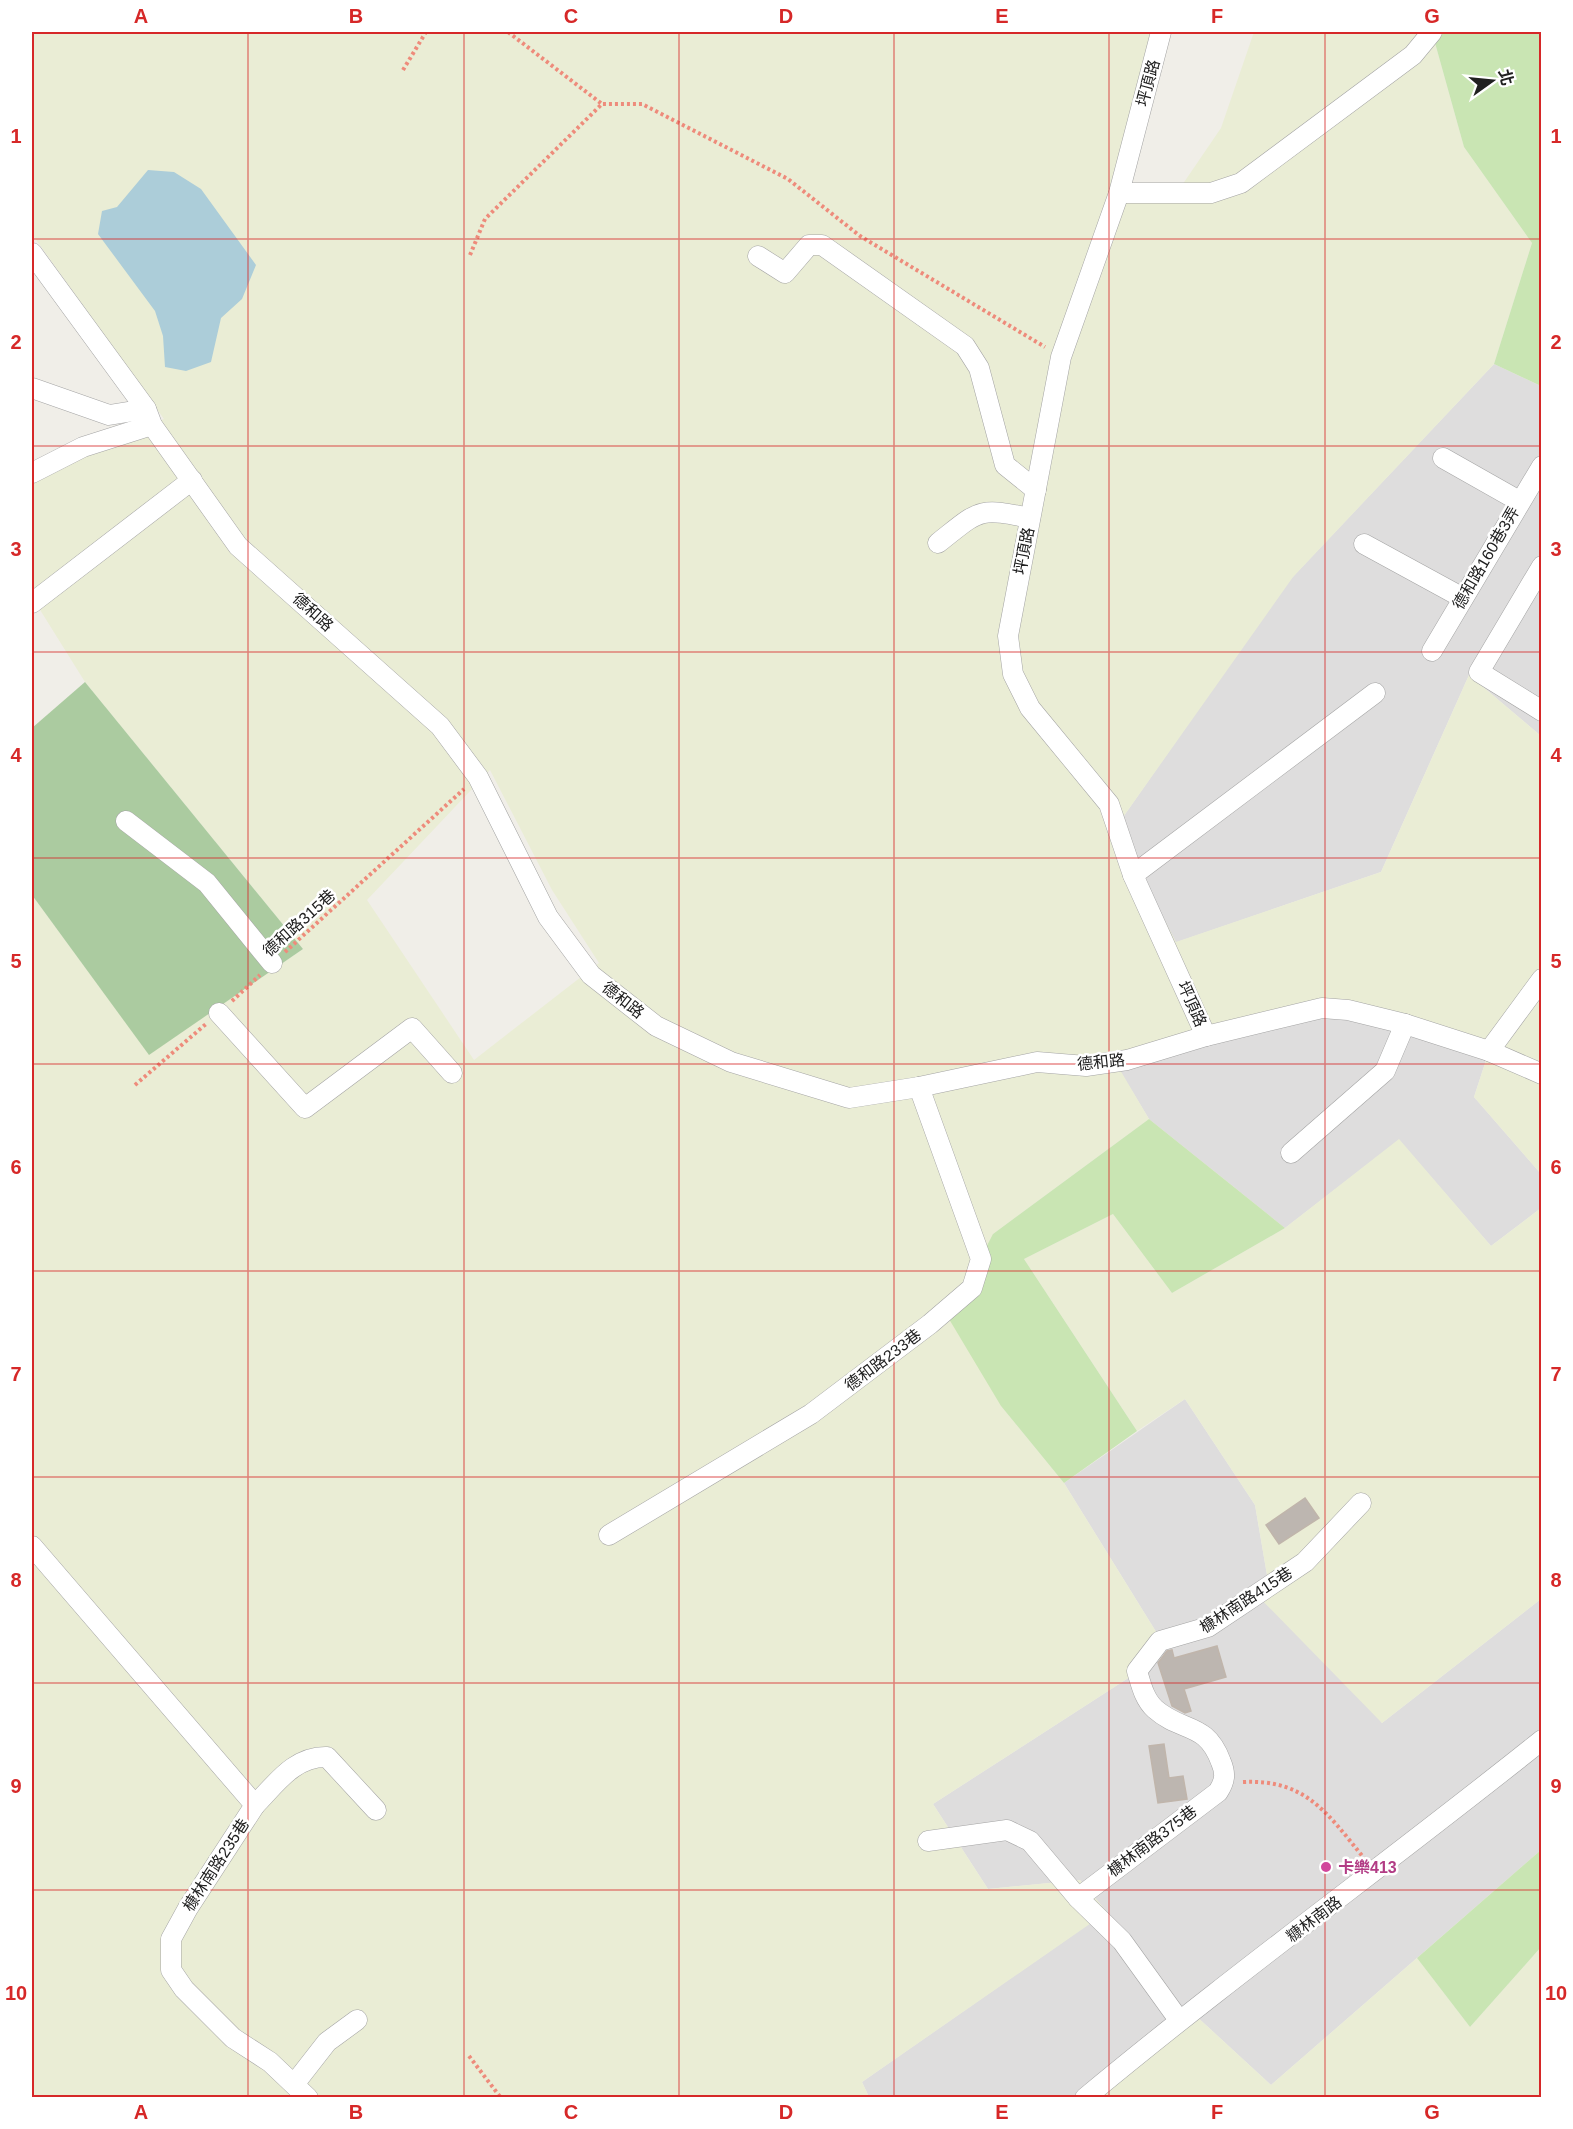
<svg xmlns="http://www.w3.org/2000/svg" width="1573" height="2129" font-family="Arial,'Noto Sans TC',sans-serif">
<rect width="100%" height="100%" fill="#f0eee8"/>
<g fill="#dedddd">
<path d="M1494,364L1541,386V736L1469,675L1381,872L1174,943L1142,876L1121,820L1286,584Z"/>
<path d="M1321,1007L1489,1051L1474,1097L1541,1174V1208L1491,1246L1399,1140L1285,1228L1149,1119L1112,1058Z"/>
<path d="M1185,1399L1255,1505L1267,1575L1382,1723L1541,1599V1850L1271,2085L1195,2015L1088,2097H869L862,2082L1106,1912L1080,1880L988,1889L933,1804L1150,1664L1163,1643L1064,1483Z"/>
</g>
<g fill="#eaedd5" fill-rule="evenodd">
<path d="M32,32H1166L1119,193L1176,194L1221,128L1254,32H1432L1464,147L1532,243L1494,364L1293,577L1121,820L1142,876L1176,942L1381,872L1469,675L1541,736V1174L1474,1097L1489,1051L1321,1007L1113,1058L1149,1119L993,1234L1001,1406L1064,1483L1163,1643L1150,1664L933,1804L988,1889L1080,1880L1107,1912L862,2082L869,2097H32V895L149,1054L303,949L85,682L32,597V470L83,447L164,419L32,234ZM490,770L552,890L599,963L474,1060L367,900Z"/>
<path d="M1399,1139L1491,1246L1541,1208V1599L1382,1723L1255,1593L1267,1575L1255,1505L1185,1399L1137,1431L1024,1259L1113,1214L1172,1293L1285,1228Z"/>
<path d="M1541,1947V2097L1083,2098L1195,2015L1271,2085L1417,1958L1470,2027Z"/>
</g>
<g fill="#c9e5b3">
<path d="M1432,32H1541V386L1494,364L1532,243L1464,147Z"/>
<path d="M1149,1119L1285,1228L1172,1293L1113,1214L1024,1259L1137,1431L1064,1483L1001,1406L949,1319L993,1234Z"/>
<path d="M1541,1850V1947L1470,2027L1417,1958Z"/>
</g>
<path fill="#abcba0" d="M85,682L303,949L149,1055L32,895V728Z"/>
<path fill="#accdd9" d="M148,170L174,172L201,189L256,265L242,299L221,318L211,362L186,371L165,367L163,336L155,311L98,234L102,211L117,207Z"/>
<g fill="#bdb6b0" stroke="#c0b5ab" stroke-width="1.5">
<path d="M1305,1498L1319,1518L1279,1544L1266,1525Z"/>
<path d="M1217,1646L1226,1677L1184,1689L1191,1711L1185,1713L1172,1706L1158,1663L1167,1651L1172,1650L1174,1658Z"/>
<path d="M1164,1744L1169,1778L1183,1776L1187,1799L1158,1803L1149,1746Z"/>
</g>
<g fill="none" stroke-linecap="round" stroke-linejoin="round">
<g stroke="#a4a4a4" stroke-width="21">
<g id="minor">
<path d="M1161,32L1119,193L1061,357L1008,636L1013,674L1030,708L1109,804L1133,875L1206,1036"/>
<path d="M1119,193H1211L1241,183L1413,55L1432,32"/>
<path d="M32,253L146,409L152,425L238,546L440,726L478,777L548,917L591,975L656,1026L731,1062L849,1098L919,1087L1037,1062L1086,1066L1127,1060L1206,1036L1322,1008L1348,1010L1405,1024L1489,1051L1542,1074"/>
<path d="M758,256L785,273L809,245H822L965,346L979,368L1005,465L1036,490"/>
<path d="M32,388L109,415L146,409"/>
<path d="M1443,458L1519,501"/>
<path d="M32,473L83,447L152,425"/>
<path d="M938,543C980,510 977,507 1030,518"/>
<path d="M1364,544L1463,598"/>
<path d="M1542,566L1479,672L1542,711"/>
<path d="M32,603L192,480"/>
<path d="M1432,651L1542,466"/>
<path d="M126,821L207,883L272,963"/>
<path d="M1133,875L1375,693"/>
<path d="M219,1013L305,1108L412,1028L452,1073"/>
<path d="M1489,1051L1542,979"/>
<path d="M1291,1153L1385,1071L1405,1024"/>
<path d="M609,1535L811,1414L930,1324L972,1288L981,1259L919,1087"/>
<path d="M32,1546L255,1805L188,1908L171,1939V1970L184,1989L233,2038L270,2062L308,2098"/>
<path d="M255,1805C276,1784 294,1756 327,1757L376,1810"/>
<path d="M928,1841L1007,1830L1030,1841L1078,1898L1122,1941L1179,2020"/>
<path d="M1078,1898L1218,1792C1225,1781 1226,1774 1221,1762C1206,1721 1182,1733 1155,1709C1144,1699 1141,1684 1137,1671L1160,1641L1208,1627L1305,1562L1361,1503"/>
<path d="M295,2083L327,2042L357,2020"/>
<path d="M1085,2098C1234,1974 1391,1861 1542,1740"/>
</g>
</g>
<g stroke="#ee8b7b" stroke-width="4" stroke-dasharray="3 3" stroke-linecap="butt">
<path d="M508,32L602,104"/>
<path d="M403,70L426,32"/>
<path d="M470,255L485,219L602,104H642L788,179L860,236L1045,347"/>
<path d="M285,952L464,789"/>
<path d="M232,1001L260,975"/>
<path d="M135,1085L206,1024"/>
<path d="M1243,1782C1306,1779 1327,1813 1364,1858"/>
<path d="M469,2056L501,2098"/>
</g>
<use href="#minor" stroke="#fff" stroke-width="20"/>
</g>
<path fill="none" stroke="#d62828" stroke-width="1.5" stroke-opacity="0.55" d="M248,32V2098M464,32V2098M679,32V2098M894,32V2098M1109,32V2098M1325,32V2098M32,239H1542M32,446H1542M32,652H1542M32,858H1542M32,1064H1542M32,1271H1542M32,1477H1542M32,1683H1542M32,1890H1542"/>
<circle fill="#d1479c" stroke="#fff" stroke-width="2" cx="1326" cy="1867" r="6"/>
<g text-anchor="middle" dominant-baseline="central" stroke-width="5" stroke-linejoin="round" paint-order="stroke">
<g font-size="16" fill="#202020" stroke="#fff">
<text transform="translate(1148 83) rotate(-75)">坪頂路</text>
<text transform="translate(1024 551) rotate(-79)">坪頂路</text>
<text transform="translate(1486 558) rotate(-60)">德和路160巷3弄</text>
<text transform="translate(313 612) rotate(42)">德和路</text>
<text transform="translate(299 923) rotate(-42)">德和路315巷</text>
<text transform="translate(623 1000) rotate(38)">德和路</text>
<text transform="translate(1192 1004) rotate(66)">坪頂路</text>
<text transform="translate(1101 1062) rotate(-6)">德和路</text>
<text transform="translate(883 1360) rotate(-37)">德和路233巷</text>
<text transform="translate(1246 1600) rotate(-33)">槺林南路415巷</text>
<text transform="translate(1152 1841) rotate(-37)">槺林南路375巷</text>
<text transform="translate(216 1865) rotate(-57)">槺林南路235巷</text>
<text transform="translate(1314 1919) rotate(-37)">糠林南路</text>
</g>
<g font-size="16" font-weight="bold" fill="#b23c85" stroke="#fff" text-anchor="start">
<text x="1338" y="1867">卡樂413</text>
</g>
</g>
<rect width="1573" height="2129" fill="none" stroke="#ffffff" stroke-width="66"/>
<g transform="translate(1492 81) rotate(75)" stroke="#ffffff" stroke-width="4.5" paint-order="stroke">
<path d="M0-4.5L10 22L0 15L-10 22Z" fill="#202020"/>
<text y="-9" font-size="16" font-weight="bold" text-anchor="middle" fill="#202020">北</text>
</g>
<rect x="33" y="33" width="1507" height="2063" fill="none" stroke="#d62828" stroke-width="2"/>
<g font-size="20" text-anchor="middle" font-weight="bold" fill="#d62828">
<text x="141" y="23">A</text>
<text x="356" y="23">B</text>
<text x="571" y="23">C</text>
<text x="786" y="23">D</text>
<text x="1002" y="23">E</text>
<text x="1217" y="23">F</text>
<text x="1432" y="23">G</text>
<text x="16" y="143">1</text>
<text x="1556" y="143">1</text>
<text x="16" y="349">2</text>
<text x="1556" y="349">2</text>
<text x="16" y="556">3</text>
<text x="1556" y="556">3</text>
<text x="16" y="762">4</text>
<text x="1556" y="762">4</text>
<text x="16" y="968">5</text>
<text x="1556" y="968">5</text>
<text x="16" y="1174">6</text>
<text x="1556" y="1174">6</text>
<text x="16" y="1381">7</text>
<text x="1556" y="1381">7</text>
<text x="16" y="1587">8</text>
<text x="1556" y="1587">8</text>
<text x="16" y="1793">9</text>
<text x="1556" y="1793">9</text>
<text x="16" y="2000">10</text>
<text x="1556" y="2000">10</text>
<text x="141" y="2119">A</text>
<text x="356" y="2119">B</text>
<text x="571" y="2119">C</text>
<text x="786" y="2119">D</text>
<text x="1002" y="2119">E</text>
<text x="1217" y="2119">F</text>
<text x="1432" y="2119">G</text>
</g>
</svg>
